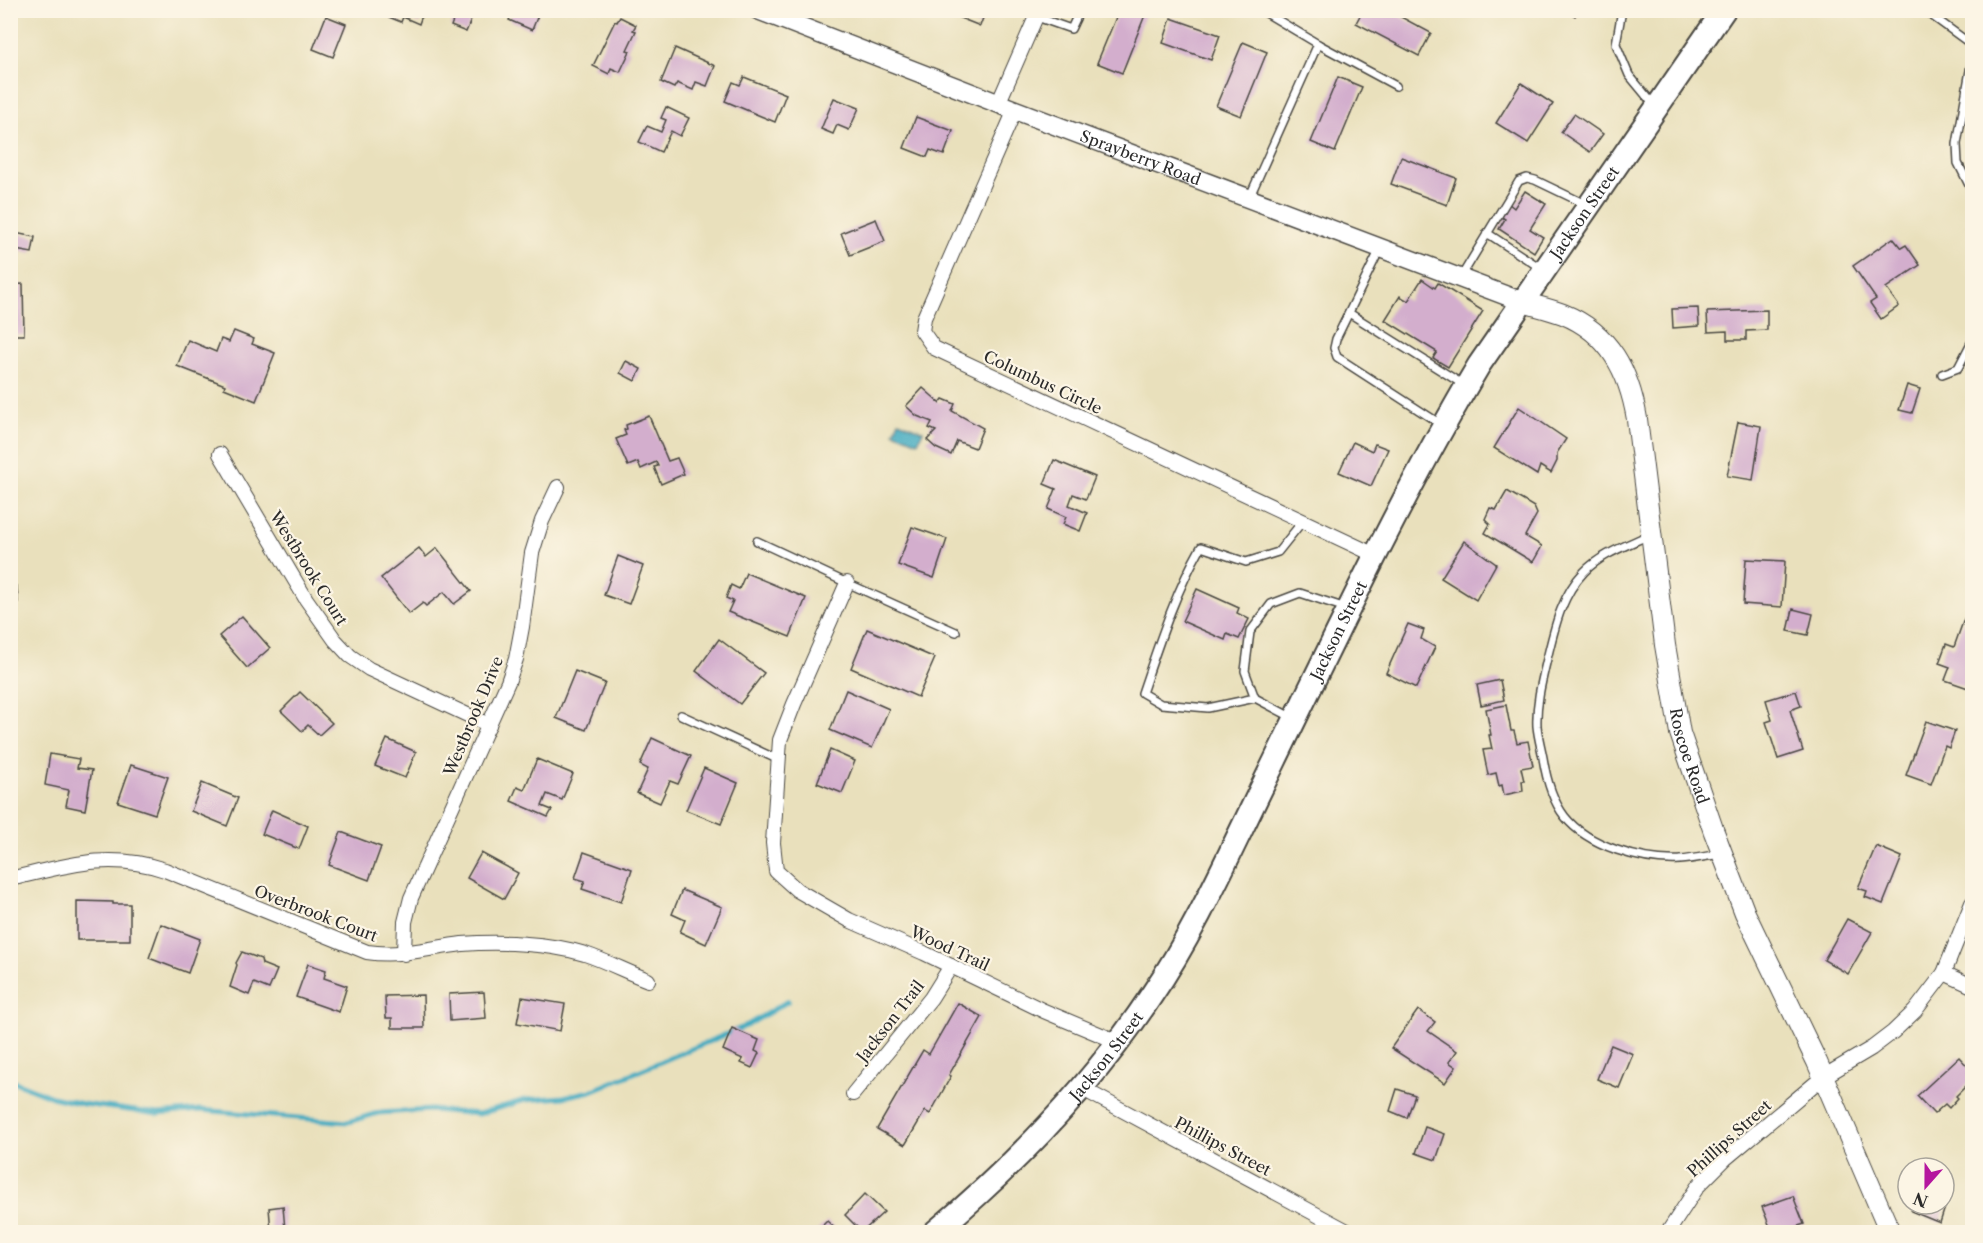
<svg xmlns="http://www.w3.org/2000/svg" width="1983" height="1243" font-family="'Libre Caslon Text',serif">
<rect width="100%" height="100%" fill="#fcf5e5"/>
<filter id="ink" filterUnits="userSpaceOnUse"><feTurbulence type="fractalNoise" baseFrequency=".0167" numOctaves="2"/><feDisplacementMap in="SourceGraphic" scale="12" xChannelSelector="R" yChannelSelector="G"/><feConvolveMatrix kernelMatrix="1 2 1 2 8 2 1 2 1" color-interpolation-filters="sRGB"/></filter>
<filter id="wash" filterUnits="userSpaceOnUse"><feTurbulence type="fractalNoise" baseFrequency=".008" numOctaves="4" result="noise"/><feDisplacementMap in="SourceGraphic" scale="24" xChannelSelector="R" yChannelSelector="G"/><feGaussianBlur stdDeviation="1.35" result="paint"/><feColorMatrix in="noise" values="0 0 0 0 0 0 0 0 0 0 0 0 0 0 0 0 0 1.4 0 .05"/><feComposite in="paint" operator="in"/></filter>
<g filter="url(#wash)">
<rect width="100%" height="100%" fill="#e9e0bc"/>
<path fill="#42abc1" stroke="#366b76" stroke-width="1.5" d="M899,421L923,431L918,442L894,432Z"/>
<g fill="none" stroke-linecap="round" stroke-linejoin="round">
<path stroke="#42abc1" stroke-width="5" d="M10,1080L52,1097L83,1104L158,1114L200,1110L348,1122L378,1113L431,1110L479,1114L525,1100L563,1097L591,1091L746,1026L788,1001"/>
</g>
<g id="blocks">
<g fill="#d3aecd">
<path d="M386,10H424L419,24L403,17L401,22L384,15Z"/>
<path d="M457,10H475L466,32L451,26Z"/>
<path d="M513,10H540L532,30L509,20Z"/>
<path d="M940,10H986L980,26Z"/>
<path d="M1119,10H1147L1122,73L1097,63Z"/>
<path d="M1363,10H1388L1431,33L1419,56L1356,23Z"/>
<path d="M1566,10H1579L1575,16Z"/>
<path d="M326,16L346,24L333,57L313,49Z"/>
<path d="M620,17L636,25L633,30L636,31L627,50L630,51L620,72L611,68L609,74L593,66L615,21L617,22Z"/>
<path d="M1171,18L1220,35L1211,60L1163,43Z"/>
<path d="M1243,42L1267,52L1241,116L1216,106Z"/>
<path d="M675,48L715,66L707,86L696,82L693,90L677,83L674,88L661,82Z"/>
<path d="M744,77L786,94L775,122L725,101L733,82L740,85Z"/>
<path d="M1338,77L1362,87L1335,152L1311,142Z"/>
<path d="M1521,83L1553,104L1528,143L1496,123Z"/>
<path d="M834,98L859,108L849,130L837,125L833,134L821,129Z"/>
<path d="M666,107L689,118L680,136L671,131L661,152L639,142L647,126L661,132L666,120L661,118Z"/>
<path d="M1574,114L1603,134L1590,152L1561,132Z"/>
<path d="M916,117L953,131L944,155L930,150L927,157L904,148Z"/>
<path d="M1401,157L1456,178L1447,205L1391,184Z"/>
<path d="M1525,191L1546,204L1530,229L1543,237L1534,252L1499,229L1505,219L1500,216L1508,203L1514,208Z"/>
<path d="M876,219L885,241L850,255L841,233Z"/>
<path d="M10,232L35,237L32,253L10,249Z"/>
<path d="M1893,238L1901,248L1906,245L1920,265L1886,288L1899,306L1881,319L1870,303L1876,299L1853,266Z"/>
<path d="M1422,279L1435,288L1438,283L1483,311L1448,367L1433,358L1437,352L1385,320L1400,296L1408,301Z"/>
<path d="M23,284L24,335H10V285Z"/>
<path d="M1698,308L1699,326L1673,328L1672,309Z"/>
<path d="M1767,310V330L1746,331V340H1727V331L1708,332L1707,312Z"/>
<path d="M234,331L254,339L252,344L275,353L256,401L224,388L225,385L177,366L188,340L216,352L221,339L229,342Z"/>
<path d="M626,361L641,369L635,381L620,373Z"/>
<path d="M1907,385L1920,389L1912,413L1899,410Z"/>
<path d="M923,388L940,403L943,399L955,404L952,411L983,428L975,448L957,441L951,455L936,448L927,440L936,431L929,428L932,422L917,416L906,406Z"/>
<path d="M1519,407L1566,439L1557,453V461L1551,473L1540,466L1537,475L1494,448Z"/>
<path d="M649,416L668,461L677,458L684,474L661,484L654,467L658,466L656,462L641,469L638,462L628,466L616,439L626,435L624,430L627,429L626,425Z"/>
<path d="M1738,422L1761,426L1753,480L1727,476Z"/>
<path d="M1353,442L1372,451L1375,444L1388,449L1371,486L1339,472Z"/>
<path d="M1054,460L1095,477L1086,499L1073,494L1069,505L1087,513L1080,531L1063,524L1066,517L1048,509L1056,489L1044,484Z"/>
<path d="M1507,491L1534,507L1537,514L1525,536L1542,546L1533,562L1485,533L1490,524L1485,519L1490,508L1496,510Z"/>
<path d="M912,527L947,539L934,578L898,565Z"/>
<path d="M1464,541L1496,564L1476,600L1441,578Z"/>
<path d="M419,548L426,557L437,548L471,591L454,604L444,592L426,606L423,603L409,614L381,578Z"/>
<path d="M618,556L643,566L629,604L604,595Z"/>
<path d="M1746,559L1785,561L1782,607L1743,604Z"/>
<path d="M746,573L806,598L790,637L728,612L733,601L726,598L731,585L739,589Z"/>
<path d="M10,586H17L18,602H10Z"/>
<path d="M1197,589L1239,608L1237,613L1249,619L1239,639L1227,634L1225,640L1182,621Z"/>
<path d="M1793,609L1813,614L1808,635L1788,631Z"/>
<path d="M242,616L270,648L247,668L219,636Z"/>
<path d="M1964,619L1972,622V685L1971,689L1945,680L1950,667L1939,663L1946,644L1954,647Z"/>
<path d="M1408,624L1424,630L1421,639L1435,647L1416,688L1386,673Z"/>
<path d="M867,629L935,658L918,697L851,668Z"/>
<path d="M719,639L764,673L740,704L696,671Z"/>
<path d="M575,671L605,683L586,730L556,718Z"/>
<path d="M1500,680L1504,700L1481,705L1477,685Z"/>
<path d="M846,690L889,709L872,748L830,730Z"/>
<path d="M1796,691L1801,706L1790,710L1803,751L1778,759L1766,722L1772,720L1766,700Z"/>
<path d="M300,692L332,723L319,735L308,725L302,731L281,711Z"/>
<path d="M1506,705L1511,731H1514L1517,743L1528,741L1533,766L1521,768L1524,781H1522L1523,791L1504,795L1502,785L1499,786L1496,773L1488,775L1483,750L1492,749L1489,735H1491L1486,709Z"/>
<path d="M1926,721L1955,731L1949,748L1945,746L1931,784L1906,775Z"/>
<path d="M652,738L691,756L678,784L670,781L660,803L637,793L648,769L640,765Z"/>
<path d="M387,739L416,752L405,778L375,766Z"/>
<path d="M830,750L855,761L842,793L817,783Z"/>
<path d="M50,754L79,759L77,768L92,770L85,810L66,806L69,790L45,785Z"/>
<path d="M537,759L573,774L562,800L547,794L542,806L552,810L548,817L511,801L517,787L524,790Z"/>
<path d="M131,765L168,777L155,814L118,802Z"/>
<path d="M704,768L738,783L721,824L686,810Z"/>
<path d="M202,783L238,798L227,826L191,811Z"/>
<path d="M272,810L308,826L299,849L262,834Z"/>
<path d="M341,832L381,847L369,880L329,865Z"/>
<path d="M1876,846L1902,857L1883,904L1865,897L1867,891L1858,888Z"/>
<path d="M584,852L632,869L621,902L582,889L585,881L575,878Z"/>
<path d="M481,853L518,873L504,899L467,878Z"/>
<path d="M682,890L722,907L706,944L680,932L685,920L672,914Z"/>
<path d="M77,901L113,902V904H130V940H77Z"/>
<path d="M1847,919L1872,932L1848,974L1824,960Z"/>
<path d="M161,924L200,939L188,973L149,958Z"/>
<path d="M242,952L261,959L262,964L277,970L269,989L254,983L249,995L230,987L237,965L236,963Z"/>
<path d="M308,964L326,970L324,978L347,986L339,1012L296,997Z"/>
<path d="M484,992L486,1018L450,1021L449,994Z"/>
<path d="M423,995L424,1028H392V1018H386L385,996Z"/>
<path d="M522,997L565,1004L560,1031L517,1023Z"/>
<path d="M958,1003L982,1017L949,1075L951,1076L930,1114L925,1111L905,1145L877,1129L923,1050L929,1054Z"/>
<path d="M1418,1010L1435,1022L1428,1031L1457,1051L1449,1062L1456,1067L1445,1083L1391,1048Z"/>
<path d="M732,1028L759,1040L755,1051L759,1053L752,1068L741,1063L743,1059L723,1050Z"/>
<path d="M1611,1045L1633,1054L1619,1088L1597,1079Z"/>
<path d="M1959,1057L1972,1071V1080L1956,1096L1958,1098L1949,1108L1945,1104L1934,1114L1917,1096Z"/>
<path d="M1397,1089L1415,1095L1407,1118L1390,1111Z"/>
<path d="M1425,1127L1445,1134L1436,1160L1416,1153Z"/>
<path d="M1944,1179L1953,1182L1940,1223L1911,1211L1914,1204H1944Z"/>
<path d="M865,1194L884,1212L862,1232L845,1215Z"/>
<path d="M1793,1196L1804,1224L1781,1232H1772L1762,1207Z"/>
<path d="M283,1206L285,1230L271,1231L269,1208Z"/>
<path d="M827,1221L839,1232H816Z"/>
</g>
</g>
</g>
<g filter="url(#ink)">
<use href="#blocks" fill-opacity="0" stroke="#484641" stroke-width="1.5"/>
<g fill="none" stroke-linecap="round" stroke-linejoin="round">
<g stroke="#484641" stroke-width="10">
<g id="service">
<path d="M1261,10L1318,44L1396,86"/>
<path d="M1622,10L1616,44L1629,75L1653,104"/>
<path d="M1924,10L1972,45"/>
<path d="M1037,17L1071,29L1080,10"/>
<path d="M1972,59L1957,144L1958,163L1972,191"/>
<path d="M1250,196L1318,44"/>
<path d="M1487,233L1542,269"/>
<path d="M1380,249L1336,339L1334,348L1337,357L1442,425"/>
<path d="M1461,277L1519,181L1527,178L1535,180L1587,205"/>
<path d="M1349,313L1464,385"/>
<path d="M1942,374L1958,368L1972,341"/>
<path d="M1651,534C1628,545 1601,554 1584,572C1560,597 1554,631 1546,663C1541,684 1536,705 1537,726C1538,737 1541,747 1543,758C1551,808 1568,833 1617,850C1637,857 1659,861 1680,860C1693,859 1707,856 1720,854"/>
<path d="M757,541L847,583L956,632"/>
<path d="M1255,698L1245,671L1250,632L1271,604L1300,593L1346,608"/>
<path d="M681,715L779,760"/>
<path d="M1293,718L1255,698L1208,708L1161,704L1142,693C1159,643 1175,593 1201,547L1246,562L1278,552L1302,522"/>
</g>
</g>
<g stroke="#484641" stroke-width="16">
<g id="minor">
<path d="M998,104L1039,10"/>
<path d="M1015,110L924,318L922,331L934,348L1375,555"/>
<path d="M220,454L306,599L335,640L350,656L369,669L489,725"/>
<path d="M847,583L794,704L780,740L773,843L776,871L797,890L849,920L924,953L1044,1011L1118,1042"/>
<path d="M10,879C66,866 108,851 165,870L367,952C400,957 430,948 462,944C499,941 549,943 585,954C606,961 627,972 648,980"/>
<path d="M404,954L405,922L411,898L508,682L516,659L522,627L532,553L542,521L558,487"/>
<path d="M1944,973L1972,986"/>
<path d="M1081,1088L1349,1232"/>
<path d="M853,1094L931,998L951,966"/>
<path d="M1668,1232L1698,1186L1725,1159L1823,1077L1872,1048L1893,1032L1915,1011L1944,973L1972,903"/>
</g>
</g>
<g stroke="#484641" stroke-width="21">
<g id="tertiary">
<path id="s1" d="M758,10L1015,110L1523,302"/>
</g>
</g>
<g stroke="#484641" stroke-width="22">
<g id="secondary">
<path id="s2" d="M1523,302C1536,306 1550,309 1563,314C1610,333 1629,372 1637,419L1665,645L1680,733L1714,832L1745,913L1817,1062L1890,1232"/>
</g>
</g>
<g stroke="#484641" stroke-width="26">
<g id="primary">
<path id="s3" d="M935,1232C1016,1164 1092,1085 1151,996C1196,930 1228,856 1263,785C1332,644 1398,501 1479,365L1724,10"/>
</g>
</g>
<use href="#service" stroke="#fff" stroke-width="7"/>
<use href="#minor" stroke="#fff" stroke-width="14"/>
<use href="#tertiary" stroke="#fff" stroke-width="18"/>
<use href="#secondary" stroke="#fff" stroke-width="20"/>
<use href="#primary" stroke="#fff" stroke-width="22"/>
</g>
</g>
<g text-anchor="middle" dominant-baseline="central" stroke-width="4.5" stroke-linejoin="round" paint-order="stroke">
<g font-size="16" fill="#2b2b2b" stroke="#fcf5e5">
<text stroke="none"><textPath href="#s1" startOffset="410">Sprayberry Road</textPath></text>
<text stroke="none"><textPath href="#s3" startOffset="1218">Jackson Street</textPath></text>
<text transform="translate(1043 382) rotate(25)">Columbus Circle</text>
<text transform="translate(309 568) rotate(58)">Westbrook Court</text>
<text stroke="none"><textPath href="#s3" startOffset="732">Jackson Street</textPath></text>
<text transform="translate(473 716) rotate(-67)">Westbrook Drive</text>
<text stroke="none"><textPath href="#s2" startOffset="518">Roscoe Road</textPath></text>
<text transform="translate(316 913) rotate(21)">Overbrook Court</text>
<text transform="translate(950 948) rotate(25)">Wood Trail</text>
<text transform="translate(890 1021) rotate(-52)">Jackson Trail</text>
<text stroke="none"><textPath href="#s3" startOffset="246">Jackson Street</textPath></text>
<text transform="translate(1729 1138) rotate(-42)">Phillips Street</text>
<text transform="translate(1223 1146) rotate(28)">Phillips Street</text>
</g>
</g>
<rect width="1983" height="1243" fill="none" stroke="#fcf5e5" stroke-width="36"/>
<g transform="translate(1926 1186) rotate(201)"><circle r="28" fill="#fcf5e5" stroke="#a8a49b" stroke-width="1.5"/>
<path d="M0-4.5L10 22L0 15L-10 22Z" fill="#b5179e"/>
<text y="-9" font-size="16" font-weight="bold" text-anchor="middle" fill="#2b2b2b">N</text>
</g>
</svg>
